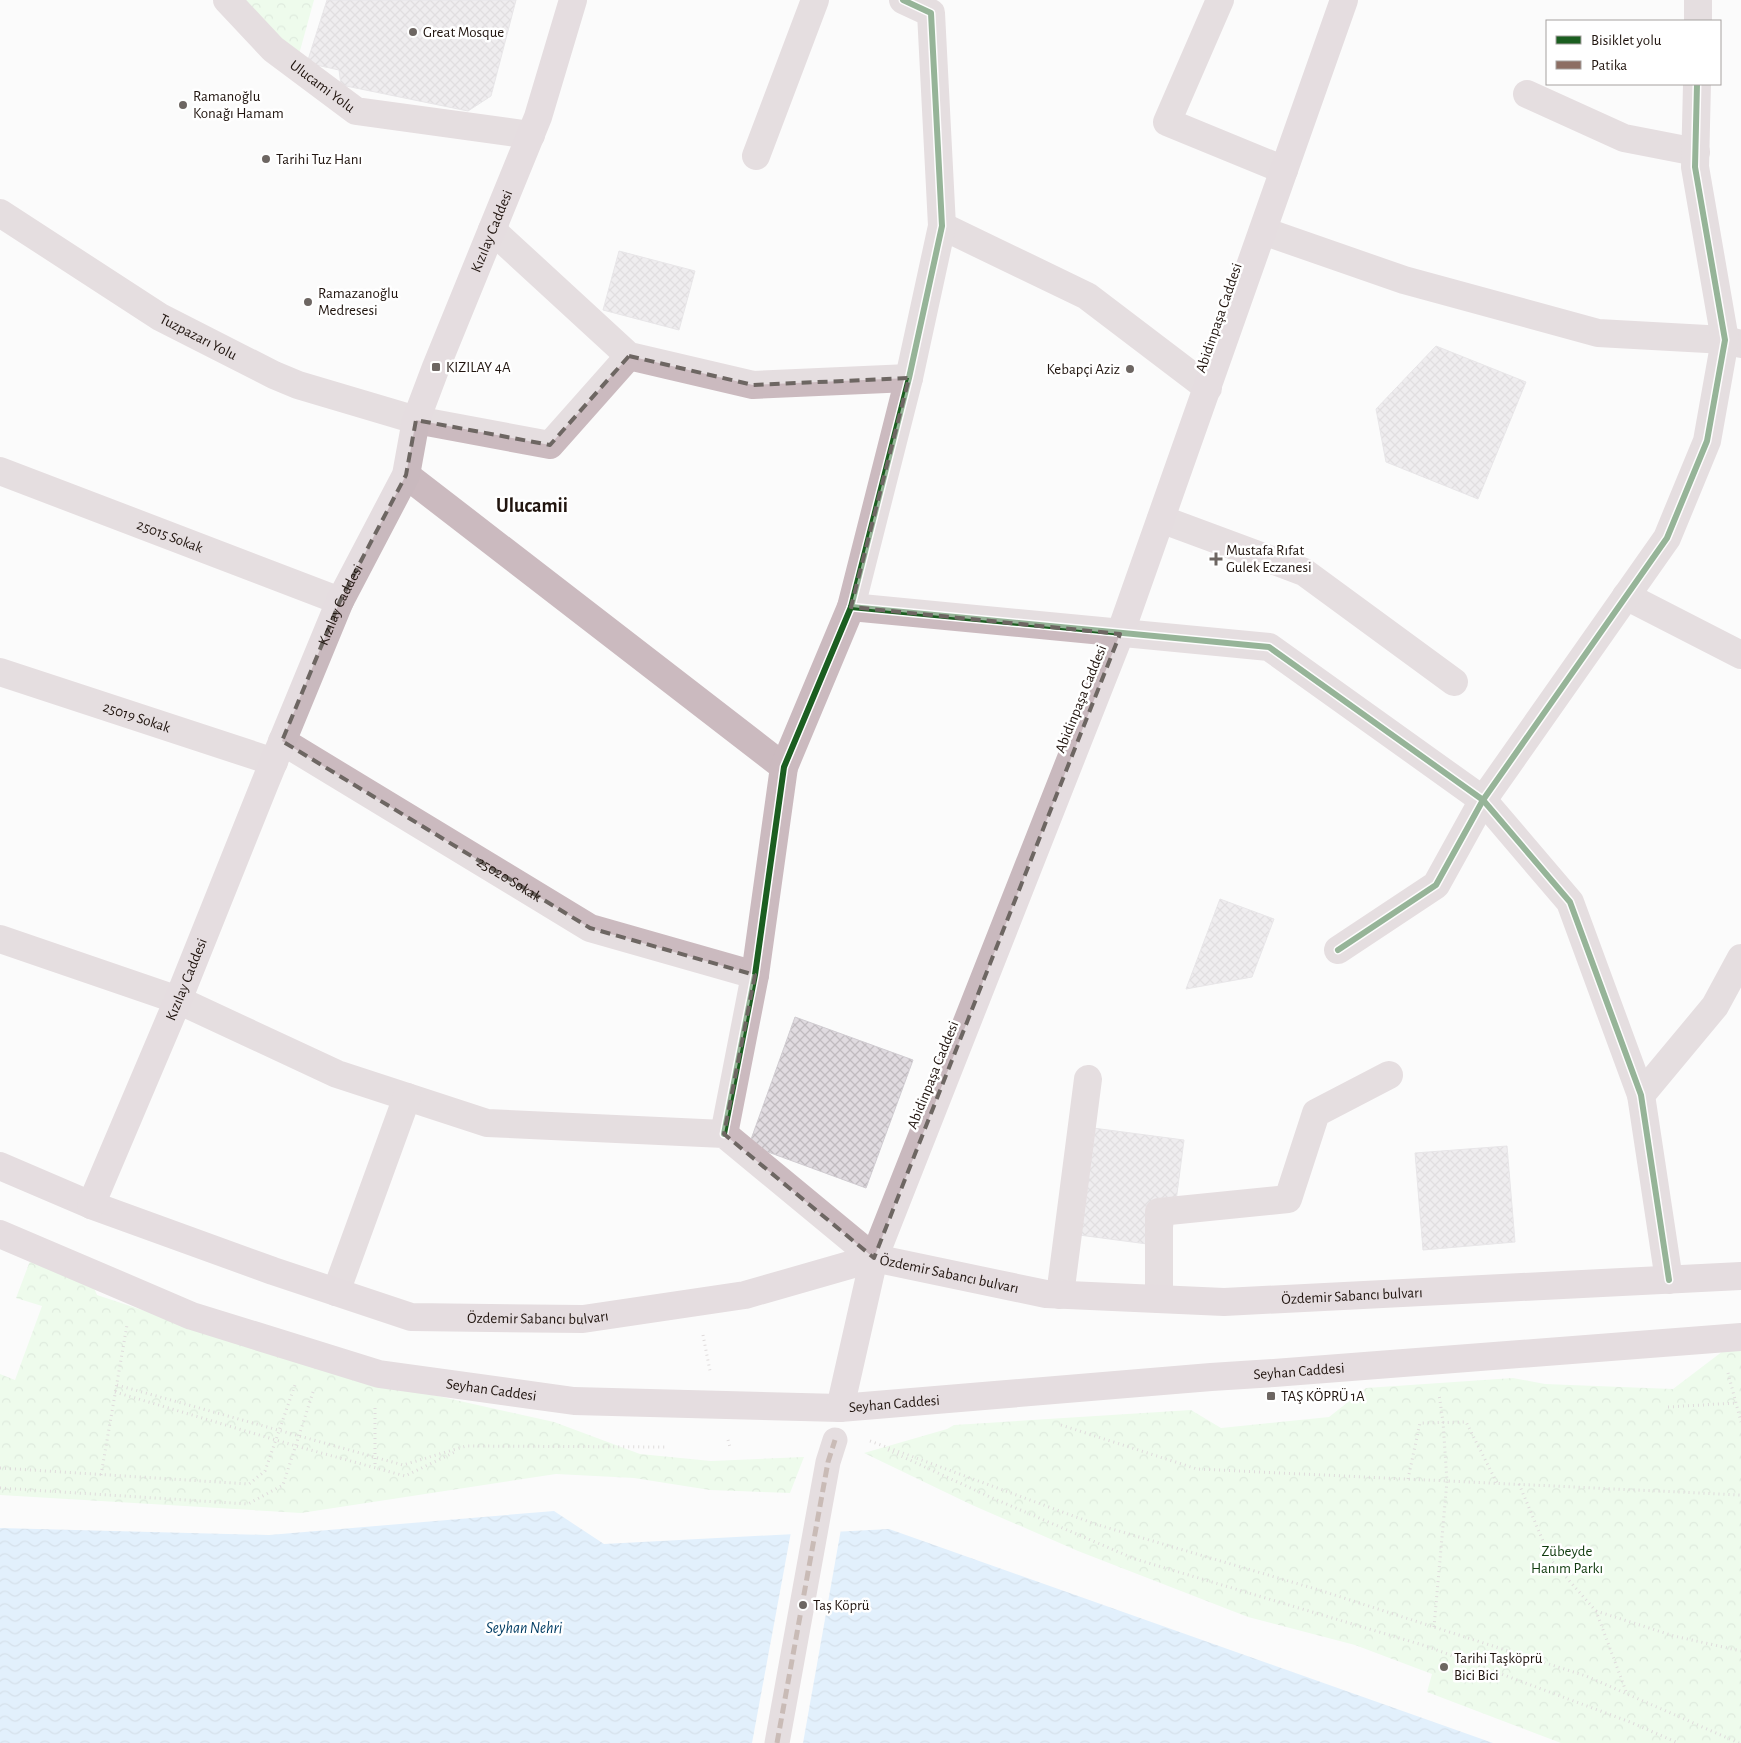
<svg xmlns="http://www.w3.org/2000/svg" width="1741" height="1743" font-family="'Alegreya Sans',sans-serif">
<defs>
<pattern id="park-crowns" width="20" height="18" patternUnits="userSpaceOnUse" patternTransform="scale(1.25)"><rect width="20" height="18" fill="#ddfbda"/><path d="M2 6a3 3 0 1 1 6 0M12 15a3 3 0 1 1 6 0" fill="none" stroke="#bdd6ba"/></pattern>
<pattern id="water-waves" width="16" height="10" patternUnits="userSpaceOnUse" patternTransform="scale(1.25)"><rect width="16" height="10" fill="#c4e2fc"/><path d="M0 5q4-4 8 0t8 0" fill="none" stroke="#a8c1d7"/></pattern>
<pattern id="building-cross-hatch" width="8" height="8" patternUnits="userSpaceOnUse" patternTransform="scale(1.25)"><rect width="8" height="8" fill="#e0dbe0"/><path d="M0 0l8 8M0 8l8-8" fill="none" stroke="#c0bbbf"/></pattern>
</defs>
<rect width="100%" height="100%" fill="#fbfbfb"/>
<g fill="url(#park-crowns)">
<path d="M241,0H314L298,58Z"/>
<path d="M30,1261L88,1274L97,1295L326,1371L554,1422L640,1454L711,1461L804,1457L790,1493L710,1490L634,1478L556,1474L301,1513L0,1495V1374L15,1380L42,1306L16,1298Z"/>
<path d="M1741,1350V1743H1561L1427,1692L1432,1674L1355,1645L1248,1617L1078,1551L972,1505L864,1453L947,1429L954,1425L1191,1410L1221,1428L1329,1417L1366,1388L1513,1378L1545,1384L1673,1389L1723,1351Z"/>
</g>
<path fill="url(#water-waves)" d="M554,1511L604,1544L889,1529L1493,1743H0V1528L269,1535Z"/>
<path fill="#fbfbfb" d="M841,1529L803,1743H752L791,1532Z"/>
<g fill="url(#building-cross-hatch)" stroke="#d0ccd1">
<path d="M327,0H516L491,96L468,111L341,85L339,70L307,63Z"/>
<path d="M619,251L695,271L679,330L603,310Z"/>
<path d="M1436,346L1526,382L1478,499L1386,462L1376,409Z"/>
<path d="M1220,899L1274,919L1252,977L1186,989Z"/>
<path d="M795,1017L913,1060L866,1188L749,1145Z"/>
<path d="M1093,1128L1184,1140L1170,1247L1079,1235Z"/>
<path d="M1507,1146L1515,1242L1423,1250L1415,1153Z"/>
</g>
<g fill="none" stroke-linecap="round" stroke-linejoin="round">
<g stroke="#bdb4b5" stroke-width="3" stroke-dasharray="1 4" stroke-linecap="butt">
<path d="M703,1335L710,1371"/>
<path d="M1728,1373L1741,1422"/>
<path d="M117,1385L403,1465L466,1446L668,1447"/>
<path d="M115,1392L296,1446L405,1476L457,1451"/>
<path d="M1668,1407L1736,1403"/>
<path d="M375,1408V1467"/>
<path d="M1061,1425L1197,1469L1741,1495"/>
<path d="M728,1440L730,1447"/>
<path d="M870,1441L1095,1524L1319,1590L1586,1676L1739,1743"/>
<path d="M888,1450L990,1497L1135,1559L1426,1646L1630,1722L1678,1743"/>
<path d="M0,1468L249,1484L265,1471L295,1385"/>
<path d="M101,1475L127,1325"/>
<path d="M1408,1479L1420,1423L1466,1422L1497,1483"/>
<path d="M1519,1484L1551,1560L1596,1611L1627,1694"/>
<path d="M0,1488L248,1504L283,1485L314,1389"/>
<path d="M1596,1611L1674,1636L1741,1651"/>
<path d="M1434,1627L1447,1481L1443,1422L1439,1394"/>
</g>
<path stroke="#cbbabf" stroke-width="25" d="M777,1743L828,1462L835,1440"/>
<g stroke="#cbbabf" stroke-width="28">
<path id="s1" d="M227,0L273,49L356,111L531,135"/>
<path d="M1220,0L1167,122L1284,170"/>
<path d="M1698,21V0"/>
<path d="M1527,94L1624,138L1696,152"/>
<path d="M756,156L815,0"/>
<path id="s2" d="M0,213L160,317L274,375L298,385L416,420L550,445L629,356"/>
<path d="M942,226L1087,296L1208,388"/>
<path d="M492,230L629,356L753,385L909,378"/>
<path d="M1263,231L1404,280L1598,333L1725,340L1741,344"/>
<path id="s3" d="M0,471L340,601"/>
<path d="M406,475L784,767"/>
<path d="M1161,519L1304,572L1454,682"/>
<path d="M1626,596L1741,655"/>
<path d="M851,607L1269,647L1483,800L1570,902L1641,1095L1669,1280"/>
<path id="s4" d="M0,672L274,762"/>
<path id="s5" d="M282,741L590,928L755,975"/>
<path d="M0,939L178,1000L337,1074L487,1123L724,1134L874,1258"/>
<path d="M1338,950L1436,885L1483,800L1667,538L1707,441L1725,340L1695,167L1697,84"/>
<path d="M1641,1095L1715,1006L1741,958"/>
<path d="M724,1134L755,975L784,767L851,607L909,378L942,226L931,13L903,0"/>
<path d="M336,1292L407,1097"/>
<path d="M1060,1295L1088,1079"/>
<path d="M1159,1299V1212L1288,1199L1316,1113L1389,1075"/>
</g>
<g stroke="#c9b9be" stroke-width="28">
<path id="s6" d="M0,1166L91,1205L273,1271L411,1317L583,1319L745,1295L874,1258L1046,1294L1224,1302L1741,1276"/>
<path id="s7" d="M91,1205L178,1000L265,783L340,601L406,475L416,420L436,367L538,117L573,0"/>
<path id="s8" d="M0,1234L192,1316L379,1374L574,1401L840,1408L1211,1377L1274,1373L1741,1337"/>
<path d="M840,1408L874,1258L1120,634L1344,0"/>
</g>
<path stroke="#8d6e63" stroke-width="5" stroke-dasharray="10 5" stroke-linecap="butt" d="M777,1743L828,1462L835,1440"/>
<g stroke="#fff" stroke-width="9">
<g id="cycleway">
<path d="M851,607L1269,647L1483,800L1570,902L1641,1095L1669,1280"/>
<path d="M1338,950L1436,885L1483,800L1667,538L1707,441L1725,340L1695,167L1697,84"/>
<path d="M724,1134L755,975L784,767L851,607L909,378L942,226L931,13L903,0"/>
</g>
</g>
<use href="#cycleway" stroke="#1b5e20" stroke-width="6"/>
</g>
<path d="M0 0H1741V1743H0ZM629,356L753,385L909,378L851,607L1120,634L874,1258L724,1134L755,975L590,928L282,741L340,601L406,475L416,420L550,445Z" fill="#fbfbfb" fill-opacity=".55" fill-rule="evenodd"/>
<path fill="none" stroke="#6d6662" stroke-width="4" stroke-dasharray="10 6" stroke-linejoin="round" d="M629,356L753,385L909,378L851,607L1120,634L874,1258L724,1134L755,975L590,928L282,741L340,601L406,475L416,420L550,445Z"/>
<g fill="#6d6662" stroke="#fff" stroke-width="2">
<circle cx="413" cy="32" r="5"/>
<circle cx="183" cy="105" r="5"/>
<circle cx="266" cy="159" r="5"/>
<circle cx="308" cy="302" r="5"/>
<rect x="431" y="362" width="10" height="10" rx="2.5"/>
<circle cx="1130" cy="369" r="5"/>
<path d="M1213.5 551.5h5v5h5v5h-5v5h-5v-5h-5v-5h5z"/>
<rect x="1266" y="1391" width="10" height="10" rx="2.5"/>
<circle cx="803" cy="1605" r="5"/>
<circle cx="1444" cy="1667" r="5"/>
</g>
<g text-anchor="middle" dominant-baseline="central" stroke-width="5" stroke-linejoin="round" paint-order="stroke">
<g font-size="15" fill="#21150f" stroke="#fff" text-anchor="start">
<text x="423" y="32">Great Mosque</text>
<text x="193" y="96">Ramanoğlu<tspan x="193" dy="17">Konağı Hamam</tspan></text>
<text x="276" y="159">Tarihi Tuz Hanı</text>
<text x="318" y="293">Ramazanoğlu<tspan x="318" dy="17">Medresesi</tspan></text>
<text x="446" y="367">KIZILAY 4A</text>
<text x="1120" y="369" text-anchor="end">Kebapçi Aziz</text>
<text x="1226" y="550">Mustafa Rıfat<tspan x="1226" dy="17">Gulek Eczanesi</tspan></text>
<text x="1281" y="1396">TAŞ KÖPRÜ 1A</text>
<text x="813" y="1605">Taș Köprü</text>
<text x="1454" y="1658">Tarihi Taşköprü<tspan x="1454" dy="17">Bici Bici</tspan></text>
</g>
<g font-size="15" fill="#21150f" stroke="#fff">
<text stroke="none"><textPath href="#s1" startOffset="129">Ulucami Yolu</textPath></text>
<text stroke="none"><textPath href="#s7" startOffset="1055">Kızılay Caddesi</textPath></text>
<text transform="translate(1219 318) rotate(-71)">Abidinpaşa Caddesi</text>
<text stroke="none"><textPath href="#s2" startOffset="234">Tuzpazarı Yolu</textPath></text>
<text stroke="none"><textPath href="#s3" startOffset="182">25015 Sokak</textPath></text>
<text stroke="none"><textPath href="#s7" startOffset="650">Kızılay Caddesi</textPath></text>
<text transform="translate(1081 699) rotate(-68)">Abidinpaşa Caddesi</text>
<text stroke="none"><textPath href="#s4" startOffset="144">25019 Sokak</textPath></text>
<text stroke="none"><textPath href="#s5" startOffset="266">25020 Sokak</textPath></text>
<text stroke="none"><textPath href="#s7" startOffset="245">Kızılay Caddesi</textPath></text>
<text transform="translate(933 1075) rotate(-68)">Abidinpaşa Caddesi</text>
<text stroke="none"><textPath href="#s6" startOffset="985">Özdemir Sabancı bulvarı</textPath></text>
<text stroke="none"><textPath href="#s6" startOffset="1390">Özdemir Sabancı bulvarı</textPath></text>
<text stroke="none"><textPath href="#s6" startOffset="565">Özdemir Sabancı bulvarı</textPath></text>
<text stroke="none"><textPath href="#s8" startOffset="1328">Seyhan Caddesi</textPath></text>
<text stroke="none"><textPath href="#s8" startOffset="518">Seyhan Caddesi</textPath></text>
<text stroke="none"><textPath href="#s8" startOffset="922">Seyhan Caddesi</textPath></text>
</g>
<g font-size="15" fill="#103b0e" stroke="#fff">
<text x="1567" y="1551">Zübeyde<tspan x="1567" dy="17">Hanım Parkı</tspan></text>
</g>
<g font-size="16" font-style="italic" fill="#053f66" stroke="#fff">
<text x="524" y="1628">Seyhan Nehri</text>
</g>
<g font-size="20" font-weight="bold" fill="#21150f" stroke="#fff">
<text x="532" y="506">Ulucamii</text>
</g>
</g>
<rect x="1546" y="20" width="175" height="65" fill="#ffffff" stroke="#a6a19f"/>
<rect x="1556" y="36" width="25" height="8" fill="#1b5e20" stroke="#a6a19f"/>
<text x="1591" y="45" font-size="15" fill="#21150f">Bisiklet yolu</text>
<rect x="1556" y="61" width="25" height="8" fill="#8d6e63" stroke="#a6a19f"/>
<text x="1591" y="70" font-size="15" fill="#21150f">Patika</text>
</svg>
